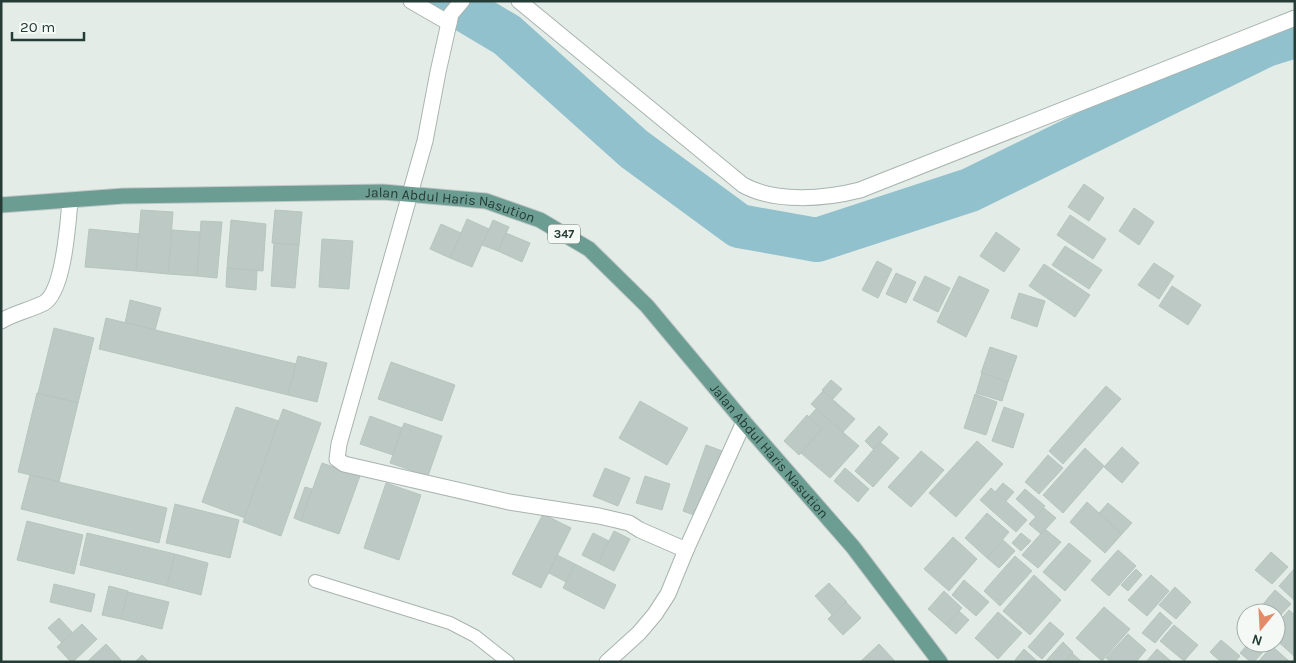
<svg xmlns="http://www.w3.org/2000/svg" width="1296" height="663" font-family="Karla,sans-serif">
<rect width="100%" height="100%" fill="#e4ece8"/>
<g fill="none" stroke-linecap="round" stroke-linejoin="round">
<path stroke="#91c1cc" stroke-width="44" d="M450,1L507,35L634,149L739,226L817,240L970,190L1266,45L1295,36"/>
</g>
<g fill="#bcc9c4" stroke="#b6c5bf">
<path d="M1084,184L1104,198L1089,221L1068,207Z"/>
<path d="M1134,208L1154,222L1139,245L1119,231Z"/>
<path d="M141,210L173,212L168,274L136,271Z"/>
<path d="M275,210L302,212L299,245L272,243Z"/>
<path d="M1070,215L1106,239L1093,259L1057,235Z"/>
<path d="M467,219L489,229L472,267L450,258Z"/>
<path d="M231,220L266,224L263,271L227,268Z"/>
<path d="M493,220L509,227L498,251L482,245Z"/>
<path d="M201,221L222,222L217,278L197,276Z"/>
<path d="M441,224L461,233L450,258L430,249Z"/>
<path d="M89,229L139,234L136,271L85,267Z"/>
<path d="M172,230L200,232L197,276L168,274Z"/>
<path d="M996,232L1020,249L1004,272L980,256Z"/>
<path d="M506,233L530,243L522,262L498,251Z"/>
<path d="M322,239L353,241L349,289L319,287Z"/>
<path d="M274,243L299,245L295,288L271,286Z"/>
<path d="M1065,246L1102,270L1089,289L1052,265Z"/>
<path d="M877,261L892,269L878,298L862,290Z"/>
<path d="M1154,263L1174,276L1159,299L1138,285Z"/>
<path d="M1044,264L1090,295L1075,317L1029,286Z"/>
<path d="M227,268L257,271L256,290L226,287Z"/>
<path d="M896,273L916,282L906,303L886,294Z"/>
<path d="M925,276L950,288L938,312L913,300Z"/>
<path d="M959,276L989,290L966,337L937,322Z"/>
<path d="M1172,286L1201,305L1188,325L1159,306Z"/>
<path d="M1019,293L1045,301L1037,327L1011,318Z"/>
<path d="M130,300L161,308L155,330L125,323Z"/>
<path d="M106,318L296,364L288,395L99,349Z"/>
<path d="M54,328L94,338L78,403L38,393Z"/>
<path d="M990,347L1017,356L1008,382L981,373Z"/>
<path d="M298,356L327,363L317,402L288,395Z"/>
<path d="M391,362L455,385L442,421L378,399Z"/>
<path d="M982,373L1008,382L1002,401L976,393Z"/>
<path d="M831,380L842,389L833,399L822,390Z"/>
<path d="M1106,386L1121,399L1063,464L1049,451Z"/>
<path d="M823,391L855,419L843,432L811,404Z"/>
<path d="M37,393L78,403L59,482L18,472Z"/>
<path d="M975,394L997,402L986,435L964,428Z"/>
<path d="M640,401L688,428L667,465L619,438Z"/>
<path d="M236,407L279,421L245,518L202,502Z"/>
<path d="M1004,407L1024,414L1013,448L992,441Z"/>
<path d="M283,409L321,423L281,536L243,522Z"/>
<path d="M816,409L859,446L830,478L787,441Z"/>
<path d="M807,415L822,429L799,455L784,441Z"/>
<path d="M370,416L402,428L393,455L360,444Z"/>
<path d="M404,423L442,436L428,476L390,463Z"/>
<path d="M879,426L888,434L874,450L865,441Z"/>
<path d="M977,441L1003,464L956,517L929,493Z"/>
<path d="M880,442L899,458L873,487L855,471Z"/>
<path d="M706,445L725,452L702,518L683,511Z"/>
<path d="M1122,447L1139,463L1122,483L1104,467Z"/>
<path d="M1085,448L1104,466L1063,513L1043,495Z"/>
<path d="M921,451L944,470L911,507L888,487Z"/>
<path d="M1048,455L1063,468L1039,494L1025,482Z"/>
<path d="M322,463L360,476L339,534L301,521Z"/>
<path d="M605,468L630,478L618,506L593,496Z"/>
<path d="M845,468L869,489L858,502L834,481Z"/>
<path d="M30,475L167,508L159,543L21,509Z"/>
<path d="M645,476L670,484L662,510L636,503Z"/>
<path d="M386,483L421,495L399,560L364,548Z"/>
<path d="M1003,483L1014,492L1006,501L995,492Z"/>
<path d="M305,487L312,489L301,521L294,518Z"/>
<path d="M991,488L1027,520L1016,532L980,500Z"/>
<path d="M1025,489L1045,506L1036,517L1016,499Z"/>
<path d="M1087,502L1122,534L1105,553L1070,522Z"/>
<path d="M1108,503L1132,523L1122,534L1099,513Z"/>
<path d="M175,504L239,520L230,558L166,543Z"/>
<path d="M1044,508L1056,518L1041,534L1029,524Z"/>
<path d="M987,513L1009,532L987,558L965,538Z"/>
<path d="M543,514L571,528L541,588L512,574Z"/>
<path d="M27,521L83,535L74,574L17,560Z"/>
<path d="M1045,529L1061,542L1038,568L1022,555Z"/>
<path d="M614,531L630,539L614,571L598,563Z"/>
<path d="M87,533L175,554L167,586L80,565Z"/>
<path d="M593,533L609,541L598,563L582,555Z"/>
<path d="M1021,533L1031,541L1021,551L1012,543Z"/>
<path d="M953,537L977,559L949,591L924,569Z"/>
<path d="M1003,540L1015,551L999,568L987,558Z"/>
<path d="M1069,543L1091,561L1065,591L1043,572Z"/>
<path d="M1118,550L1136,566L1109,596L1091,580Z"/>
<path d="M1271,552L1288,567L1272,584L1255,570Z"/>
<path d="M175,554L208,563L201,595L167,586Z"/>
<path d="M557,555L575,564L566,582L549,573Z"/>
<path d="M1015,556L1032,571L1000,606L984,591Z"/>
<path d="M575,564L616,585L604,609L563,588Z"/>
<path d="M1136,569L1142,575L1128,591L1121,585Z"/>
<path d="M1294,569L1295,570V601L1279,586Z"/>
<path d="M1034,575L1061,600L1030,635L1003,611Z"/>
<path d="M1151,575L1169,591L1147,616L1128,600Z"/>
<path d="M964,580L989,602L976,616L952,595Z"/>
<path d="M829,583L847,602L832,615L815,596Z"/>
<path d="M54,584L95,594L91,612L50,602Z"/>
<path d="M109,586L128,591L121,619L102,615Z"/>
<path d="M1175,587L1191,602L1176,619L1159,605Z"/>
<path d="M1275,590L1291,604L1276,620V613H1261L1258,610Z"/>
<path d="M944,591L962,608L946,625L928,609Z"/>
<path d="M128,592L169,602L162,629L121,619Z"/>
<path d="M846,602L861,618L843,635L828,619Z"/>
<path d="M1104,607L1130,629L1102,661L1076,638Z"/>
<path d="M1289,610L1295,615V636L1284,647L1276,640V625Z"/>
<path d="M959,611L969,620L956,634L946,625Z"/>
<path d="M998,612L1022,633L998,659L975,638Z"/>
<path d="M1160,612L1172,623L1155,643L1142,633Z"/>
<path d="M59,618L73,633L62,643L48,628Z"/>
<path d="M1050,622L1064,634L1042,659L1028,647Z"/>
<path d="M82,624L97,639L73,662H71L57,647Z"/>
<path d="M1174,625L1198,645L1184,661L1160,641Z"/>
<path d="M1128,634L1146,650L1136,662H1111L1106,658Z"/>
<path d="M1295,636V657L1284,647Z"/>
<path d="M1221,640L1240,656L1235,662H1221L1210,652Z"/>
<path d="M1063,642L1073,652L1072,653L1064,662H1045Z"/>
<path d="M1249,643H1271L1254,662H1251L1240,653Z"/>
<path d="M106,644L121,660L119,662H87Z"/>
<path d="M879,644L894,660L892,662H860Z"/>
<path d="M1272,646L1290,662H1258Z"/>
<path d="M1024,649L1038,662H1017L1015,660Z"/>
<path d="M1157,649L1172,662H1146Z"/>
<path d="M1072,653L1082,662H1064Z"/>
<path d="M142,655L149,662H135Z"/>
</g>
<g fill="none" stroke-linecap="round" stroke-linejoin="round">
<g stroke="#a7b4af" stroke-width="14">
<path id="service" d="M315,581L450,623L475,636L508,662"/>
</g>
<g stroke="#a7b4af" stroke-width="17">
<g id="minor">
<path d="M411,1L449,23"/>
<path d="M462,1L451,14L438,72L425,141L339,444L337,459L344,464L509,502L599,516L629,523L640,530L686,550"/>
<path d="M519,1L743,185C775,203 825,199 860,190L1295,18"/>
<path d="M1,321C15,313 30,310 44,303C64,291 68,223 70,201"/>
<path d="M607,662L639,633L655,614L668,594L686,550L744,422"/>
</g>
</g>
<g stroke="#c2c8c7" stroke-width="17">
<g id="primary">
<path id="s1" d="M1,205L123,196L383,192L486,201L540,220L589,249L647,306L744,422L853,547L940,662"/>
</g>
</g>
<use href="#service" stroke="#fff" stroke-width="12"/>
<use href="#minor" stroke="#fff" stroke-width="15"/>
<use href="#primary" stroke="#6c9d92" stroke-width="15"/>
</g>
<g text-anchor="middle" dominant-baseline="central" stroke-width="4" stroke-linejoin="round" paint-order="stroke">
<rect fill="#f4f9f6" stroke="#637570" stroke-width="1" x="548" y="224.5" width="32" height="19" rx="4"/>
<g font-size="12" font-weight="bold" fill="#253c36">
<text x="564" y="234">347</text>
</g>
<g font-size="14" fill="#253c36" stroke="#f4f9f6">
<text stroke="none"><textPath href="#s1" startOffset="451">Jalan Abdul Haris Nasution</textPath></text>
<text stroke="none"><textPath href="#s1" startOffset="871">Jalan Abdul Haris Nasution</textPath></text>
</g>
</g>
<rect width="1296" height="663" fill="none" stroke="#253c36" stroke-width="5"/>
<g transform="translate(1261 628) rotate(198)"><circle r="24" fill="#f4f9f6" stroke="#a1ada9"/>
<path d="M0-4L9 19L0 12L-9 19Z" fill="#e58a68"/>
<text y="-8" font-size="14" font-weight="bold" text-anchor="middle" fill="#253c36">N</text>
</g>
<path d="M12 32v8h72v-8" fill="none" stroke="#253c36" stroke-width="2.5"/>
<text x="20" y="32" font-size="15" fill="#253c36" stroke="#f4f9f6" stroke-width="4" paint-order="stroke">20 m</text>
</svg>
